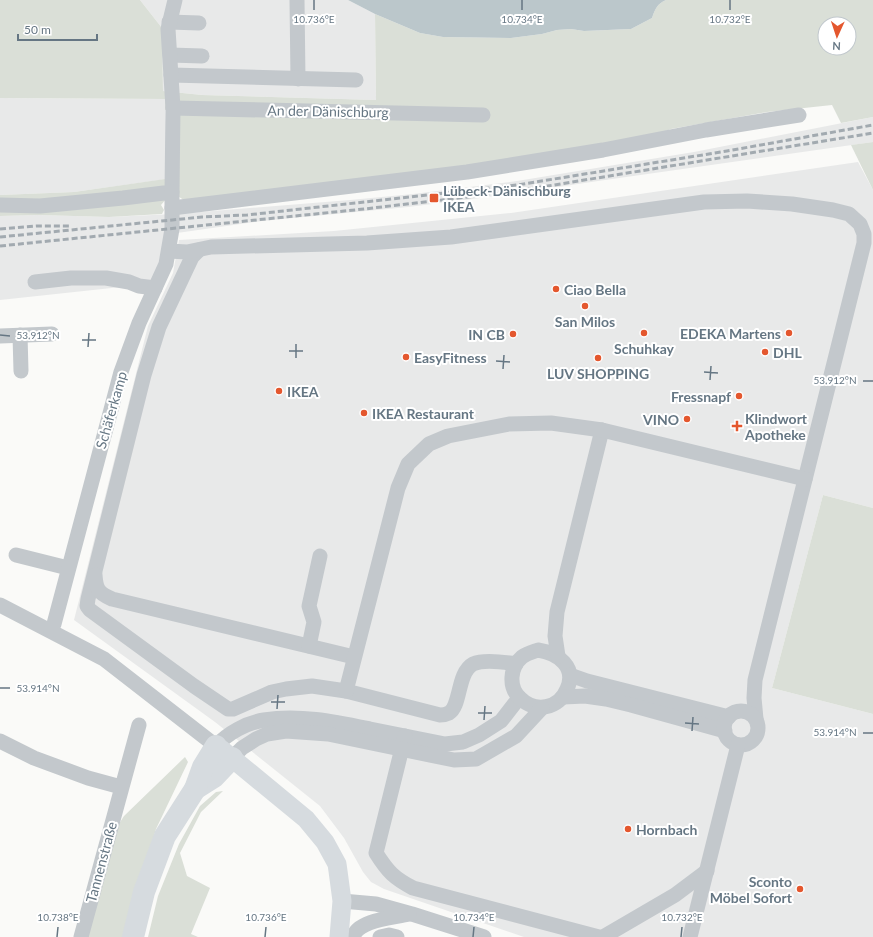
<svg xmlns="http://www.w3.org/2000/svg" width="873" height="937" font-family="Lato,sans-serif">
<rect width="100%" height="100%" fill="#fafaf8"/>
<g fill="#e8e9e9">
<path d="M140,0H348L375,14L376,100L202,95L163,91L162,28Z"/>
<path d="M0,98L165,99L167,179L74,192L0,195Z"/>
<path d="M873,117V142L598,181L511,194L408,207L262,221L177,233L160,263L152,280L121,287L0,300V216L39,215L109,217L175,214L350,200L413,194L517,181L694,152Z"/>
<path d="M858,162L873,190V508L823,495L772,688L873,714V937H524L384,889L371,882L363,872L344,838L320,806L215,722L74,620L148,326L173,273L179,240L334,231L511,213Z"/>
</g>
<g fill="#dadfd7" fill-rule="evenodd">
<path d="M0,0H140L162,28L163,91L202,95L376,100L375,14L420,33L443,37L511,38L542,34L557,30L571,29L584,31L631,29L652,18C655,9 657,4 666,0H873V117L841,123L832,105L767,112L671,129L645,139L502,164L188,203L172,192L161,205L164,210L162,214L109,217L39,215L0,216V195L74,192L172,178L173,108L165,110V99L0,98ZM825,24H849V48H825Z"/>
<path d="M873,142V190L851,145Z"/>
<path d="M823,495L873,508V714L772,688Z"/>
<path d="M185,757L188,762L156,829L125,937H87L117,827L124,816Z"/>
<path d="M223,791L201,812L180,853L187,876L210,888L191,934L198,937H148L158,896L179,844L200,806L216,792Z"/>
</g>
<path fill="#bbc7cb" d="M348,0H666C657,4 655,9 652,18L631,29L584,31L571,29L557,30L542,34L511,38L443,37L420,33L375,14Z"/>
<g fill="none" stroke-linecap="round" stroke-linejoin="round">
<g stroke="#c3c8cc" stroke-width="15">
<path d="M297,0L298,79"/>
<path d="M169,22L199,23"/>
<path d="M170,55L202,56"/>
<path d="M171,75L356,80"/>
<path d="M173,108L483,115"/>
<path d="M0,205L40,206L123,198L172,192L173,108L168,29L175,0"/>
<path d="M172,208L467,172L603,150L706,130L799,115"/>
<path d="M199,250L192,257L159,327L144,375L88,599L87,606L90,610L194,686L228,709H233L272,692L286,689L312,686L346,691L440,715C442,715 447,714 449,713C461,706 457,673 473,664C484,659 504,662 516,664"/>
<path d="M169,251L187,252L211,247L367,243L451,237L704,202L747,201L792,204L833,210L849,214L860,224L864,234V243L755,680L754,698L756,719"/>
<path d="M35,282L71,278H106L129,282L139,286L155,288"/>
<path d="M20,335L21,371"/>
<path d="M0,336L52,334"/>
<path d="M16,555L68,568"/>
<path d="M95,575C96,589 98,593 112,599L354,657"/>
<path d="M0,605L104,659L216,746C228,733 246,723 264,720C299,714 336,722 370,729C395,734 420,739 445,744L463,742L479,735L501,721L519,698"/>
<path d="M51,630L54,624L121,372L139,323L166,264L172,229V192"/>
<path d="M309,646L314,622L309,606L320,556"/>
<path d="M538,650C558,653 577,667 567,689C559,709 535,713 520,698C508,687 510,667 522,657C527,653 532,652 538,650Z"/>
<path d="M558,656L555,636L557,612L602,430"/>
<path d="M570,675L587,681L729,717"/>
<path d="M346,691L398,488L408,464L429,444L448,436L509,424L551,423L602,430L805,479"/>
<path d="M563,697L585,696L606,699L631,705L725,731"/>
<circle cx="741" cy="728" r="17"/>
<path d="M405,736L376,853C388,872 394,878 413,888L599,937"/>
<path d="M0,741L34,758L88,778L121,787"/>
<path d="M232,758L242,748L256,739L267,734L286,731L328,734L454,760L476,759L516,736L542,708"/>
<path d="M342,901L376,904L412,914L484,937"/>
<path d="M81,937L139,725"/>
<path d="M353,937C358,920 393,918 409,914"/>
<path d="M380,937L389,935L397,937"/>
<path d="M603,937L675,895L707,871"/>
<path d="M690,937L738,745"/>
</g>
<path stroke="#d6dbdf" stroke-width="19" d="M221,749L306,819L325,842L337,864L338,871L342,901L339,937"/>
<g stroke="#d6dbdf" stroke-width="22">
<path d="M195,789L214,777L232,758"/>
<path d="M133,937L144,892L165,836L195,789L203,767L216,746"/>
</g>
<g stroke="#a2aab0" stroke-width="3" stroke-dasharray="6 3" stroke-linecap="butt">
<path d="M0,229L37,226H70"/>
<path d="M0,237L202,217L247,215L517,185L727,151L873,125"/>
<path d="M0,246L364,209L511,192L873,133"/>
</g>
</g>
<path fill="none" stroke="#657683" stroke-width="1.5" d="M314,10V0M522,10V0M730,10V0M0,335L10,336M82,340H96M88,347L89,333M289,351H303M296,358V344M496,361L510,362M503,369L504,355M704,372L718,373M710,380L711,366M863,381H873M0,688H10M271,702H285M277,709L278,695M478,713H492M484,720L485,706M685,723L699,724M692,731L693,717M863,733H873M57,937L58,927M265,937L266,927M473,937L474,927M681,937L682,927"/>
<g fill="#e4572e" stroke="#fff" stroke-width="1.5">
<rect x="429" y="193" width="10" height="10" rx="2"/>
<circle cx="556" cy="289" r="4"/>
<circle cx="585" cy="306" r="4"/>
<circle cx="644" cy="333" r="4"/>
<circle cx="789" cy="333" r="4"/>
<circle cx="513" cy="334" r="4"/>
<circle cx="765" cy="352" r="4"/>
<circle cx="406" cy="357" r="4"/>
<circle cx="598" cy="358" r="4"/>
<circle cx="279" cy="391" r="4"/>
<circle cx="739" cy="396" r="4"/>
<circle cx="364" cy="413" r="4"/>
<circle cx="687" cy="419" r="4"/>
<path d="M735 420h4v4h4v4h-4v4h-4v-4h-4v-4h4z"/>
<circle cx="628" cy="829" r="4"/>
<circle cx="800" cy="889" r="4"/>
</g>
<g text-anchor="middle" dominant-baseline="central" stroke-width="4" stroke-linejoin="round" paint-order="stroke">
<g font-size="14" fill="#657683" stroke="#fff">
<text transform="translate(328 111) rotate(1)">An der Dänischburg</text>
<text transform="translate(111 410) rotate(-74)">Schäferkamp</text>
<text transform="translate(101 862) rotate(-75)">Tannenstraße</text>
</g>
<g font-size="14" font-weight="bold" fill="#657683" stroke="#fff" text-anchor="start">
<text x="443" y="190">Lübeck-Dänischburg<tspan x="443" dy="16">IKEA</tspan></text>
<text x="564" y="289">Ciao Bella</text>
<text x="585" y="321" text-anchor="middle">San Milos</text>
<text x="781" y="333" text-anchor="end">EDEKA Martens</text>
<text x="505" y="334" text-anchor="end">IN CB</text>
<text x="644" y="348" text-anchor="middle">Schuhkay</text>
<text x="773" y="352">DHL</text>
<text x="414" y="357">EasyFitness</text>
<text x="598" y="373" text-anchor="middle">LUV SHOPPING</text>
<text x="287" y="391">IKEA</text>
<text x="731" y="396" text-anchor="end">Fressnapf</text>
<text x="372" y="413">IKEA Restaurant</text>
<text x="745" y="418">Klindwort<tspan x="745" dy="16">Apotheke</tspan></text>
<text x="679" y="419" text-anchor="end">VINO</text>
<text x="636" y="829">Hornbach</text>
<text x="792" y="881" text-anchor="end">Sconto<tspan x="792" dy="16">Möbel Sofort</tspan></text>
</g>
</g>
<g font-size="10" text-anchor="middle" fill="#657683" stroke="#fff" stroke-width="4" stroke-linejoin="round" paint-order="stroke">
<text x="314" y="23">10.736°E</text>
<text x="522" y="23">10.734°E</text>
<text x="730" y="23">10.732°E</text>
<text x="38" y="339">53.912°N</text>
<text x="835" y="384">53.912°N</text>
<text x="38" y="692">53.914°N</text>
<text x="835" y="736">53.914°N</text>
<text x="58" y="921">10.738°E</text>
<text x="266" y="921">10.736°E</text>
<text x="474" y="921">10.734°E</text>
<text x="682" y="921">10.732°E</text>
</g>
<g transform="translate(837 36) rotate(183)"><circle r="19" fill="#ffffff" stroke="#c1c8cd"/>
<path d="M0-3L7 15L0 10L-7 15Z" fill="#e4572e"/>
<text y="-6" font-size="11" font-weight="bold" text-anchor="middle" fill="#657683">N</text>
</g>
<path d="M18 34v6h79v-6" fill="none" stroke="#657683" stroke-width="2"/>
<text x="24" y="34" font-size="12" fill="#657683" stroke="#ffffff" stroke-width="3" paint-order="stroke">50 m</text>
</svg>
